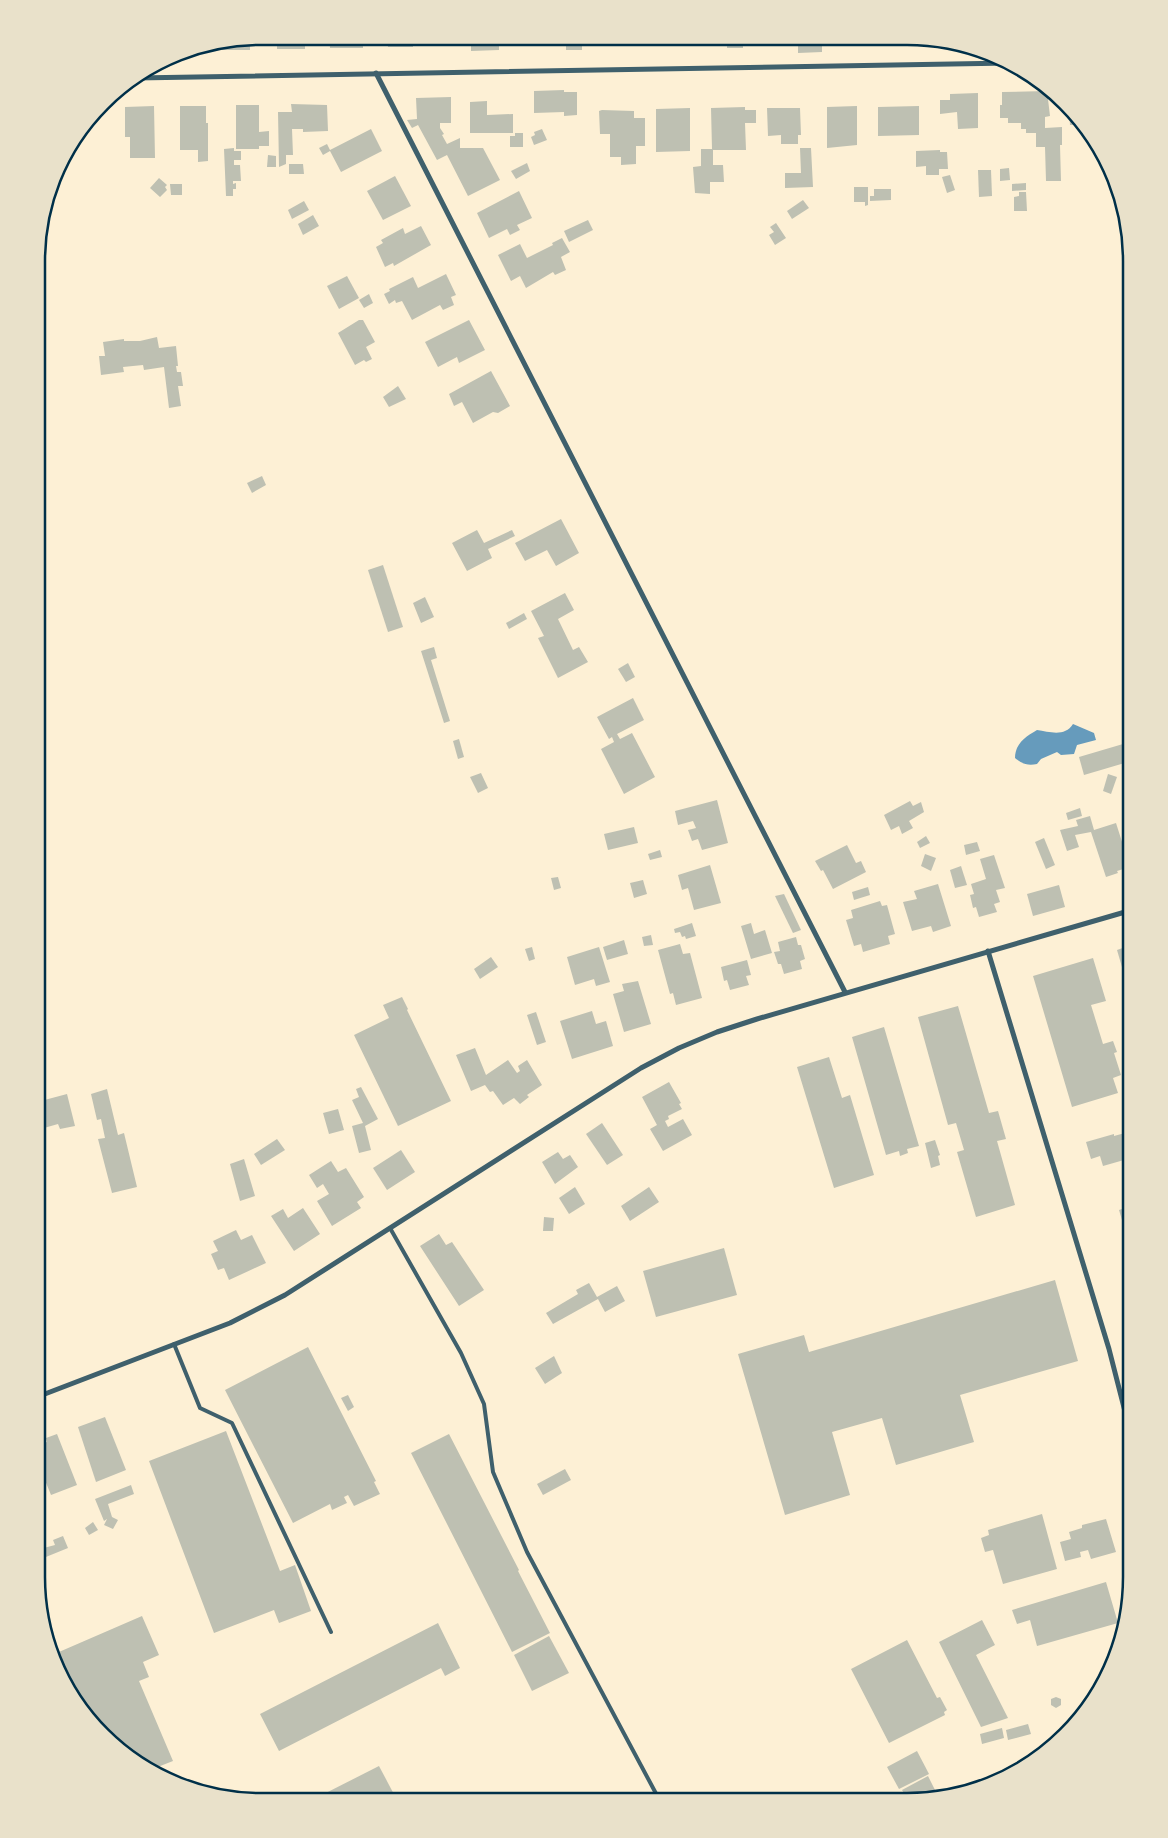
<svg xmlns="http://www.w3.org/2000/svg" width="1168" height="1838" font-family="'Archivo Narrow',sans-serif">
<rect width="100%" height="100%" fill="#fdf0d5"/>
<path fill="#669bbc" d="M1073,724L1094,733L1096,740L1077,745L1074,754L1061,755L1057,752L1041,759L1037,764C1028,766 1022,764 1015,758C1015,744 1025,737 1037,730C1050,732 1065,737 1073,724Z"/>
<g fill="#bec0b2">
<rect x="277" y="36" width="28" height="13"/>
<path d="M329,36L363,37V48H330Z"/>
<path d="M387,37H413V47H388Z"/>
<path d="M471,37H499V50L471,51Z"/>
<rect x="521" y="37" width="30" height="9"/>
<path d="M566,37H592V46H582V50H566Z"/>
<path d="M608,37H634V38L610,45Z"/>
<path d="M666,37L698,38V41L667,45Z"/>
<path d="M250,38V50H222V44Z"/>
<rect x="727" y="38" width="16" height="10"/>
<path d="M798,38H832V43H822V52L798,53Z"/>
<rect x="843" y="38" width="26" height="4"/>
<path d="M564,90V92H577V115L564,116V112L534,113V91Z"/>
<path d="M1047,91L1050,116L1045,117V128L1062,127V145H1060L1061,181H1046L1045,147H1036V133H1026V129H1021V123H1008V118H1000V105H1002V92Z"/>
<path d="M978,93V128L958,129L957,112L940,114V100H950V94Z"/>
<path d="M451,97V123H440V128L444,134L442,135L447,144L460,138V148H483L500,180L468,196L447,155L437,160L418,125L412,128L407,120L417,119L416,98Z"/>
<path d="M487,101V115L513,114V133H470V102Z"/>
<path d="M291,104L327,105L328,131L303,132V129H292L293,155H286V164L279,167L278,112H292Z"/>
<path d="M236,105H259V132L269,131V146H259V149H236Z"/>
<path d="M154,106L155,158H130V137H125V107Z"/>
<path d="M180,106H206V123H208V161L198,162V150H180Z"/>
<path d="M857,106V145L827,148V107Z"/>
<path d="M919,106V135L878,136V107Z"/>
<path d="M745,107V110H756V123H745L746,150H713V165H723L724,182H710V194L695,193L693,167L701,166V149H712L711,108Z"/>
<path d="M690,108V151L656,152V109Z"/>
<path d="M767,108H800L801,135H798V144H781V135L768,136Z"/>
<path d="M1069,108L1086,125H1070Z"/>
<path d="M602,110L634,111V118H645V146H636V164L621,165V157H610V134H600L599,111Z"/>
<path d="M371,129L382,151L341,172L330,151L323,155L319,148L327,144L330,150Z"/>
<path d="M542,129L547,140L534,145L531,137L535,135L534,132Z"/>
<path d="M515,133H523V147H510V136H515Z"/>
<path d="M234,148V151H241V160H234V165H240L241,181H233V184L236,183V189H233V196H226L224,149Z"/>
<path d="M800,148H811L813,187L785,188V173H801Z"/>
<path d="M940,150V152H947L948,169H939V175H926V166L916,167V151Z"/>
<path d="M1102,152L1111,169H1102Z"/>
<path d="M268,155L276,156V167H267Z"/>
<path d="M527,163L530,171L516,179L511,171Z"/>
<path d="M289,164H303L304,174H289Z"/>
<path d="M1009,168L1010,180L1000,181V169Z"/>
<path d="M978,170H991L992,196L979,197Z"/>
<path d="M950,175L955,190L947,193L942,177Z"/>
<path d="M395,176L411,206L383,220L367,191Z"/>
<path d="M159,178L167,185L165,187L167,190L160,197L150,188Z"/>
<path d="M1026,183V190L1012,191V184Z"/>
<path d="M170,184H182V195H171Z"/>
<path d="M854,187H868V205L865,206V202H854Z"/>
<path d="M874,189H891V200L870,201V196H874Z"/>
<path d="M519,191L532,218L517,225L520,230L510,235L507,229L489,238L477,213Z"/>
<path d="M1019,192H1026L1027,211H1014V197L1019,196Z"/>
<path d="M803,200L809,208L792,219L787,211Z"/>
<path d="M304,201L309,210L292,219L288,210Z"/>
<path d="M313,215L319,226L303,235L298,224Z"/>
<path d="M588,220L593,230L569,242L564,231Z"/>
<path d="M776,223L786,238L775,245L769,235L774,232L770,227Z"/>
<path d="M421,226L431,245L394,266L393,263L385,267L376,247L383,243L381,240L403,228L405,234Z"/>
<path d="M562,238L570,252L561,257L566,270L555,275L553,272L526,288L520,276L511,281L498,255L520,244L527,258L553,245L552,243Z"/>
<path d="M446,274L456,295L451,297L454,305L443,310L440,305L412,320L402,301L396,303L395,300L389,304L384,294L390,291L389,289L413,277L418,288Z"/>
<path d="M347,276L359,298L339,309L327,286Z"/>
<path d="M369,294L373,303L364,308L359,300Z"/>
<path d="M359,320H363L375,342L366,347L372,359L366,362L364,360L355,365L338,333Z"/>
<path d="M469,320L485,350L459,363L457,357L438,367L425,342Z"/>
<path d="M157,337L159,348L176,346L178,366H176L177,372H181L183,386H178L181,406L169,408L164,367L144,370L143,365L123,367L124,372L101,375L99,356H105L103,342L124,339V341H140Z"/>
<path d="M491,371L510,406L498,413L493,412L473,423L462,402L454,406L449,394Z"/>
<path d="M398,386L406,399L389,407L383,397Z"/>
<path d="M262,476L266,485L252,493L247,483Z"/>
<path d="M561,519L579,553L556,566L547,550L525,561L515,543Z"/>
<path d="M477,530L484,543L512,530L515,536L488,549L492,558L467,571L452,543Z"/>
<path d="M383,565L403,627L388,632L368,570Z"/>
<path d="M565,593L574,610L558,619L573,650L579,647L588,662L558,678L538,638L544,636L531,611Z"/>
<path d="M425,597L434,617L421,623L413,603Z"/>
<path d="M524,613L527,619L509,629L506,623Z"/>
<path d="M434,647L437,658L431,660L450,721L444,723L421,651Z"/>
<path d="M628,663L635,677L626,682L618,669Z"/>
<path d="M633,698L644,720L617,734L620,739L632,733L655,777L624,794L601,749L614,742L612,737L609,739L597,717Z"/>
<path d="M459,739L464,757L458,759L453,741Z"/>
<path d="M1123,744L1128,762L1084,775L1079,757Z"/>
<path d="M481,773L488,788L478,793L470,777Z"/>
<path d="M1108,774L1117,777L1111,794L1103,791Z"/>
<path d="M717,800L728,843L702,850L698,839L692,841L688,830L696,828L693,821L678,825L675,811Z"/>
<path d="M910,801L913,806L921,802L924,812L909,821L913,828L902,834L899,826L891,830L884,815Z"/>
<path d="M1080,808L1082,816L1068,820L1066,813Z"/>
<path d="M1090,816L1094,830L1116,823L1130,867L1117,871L1118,873L1106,877L1091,832L1075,835L1079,847L1067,851L1060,830L1078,826L1076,820Z"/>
<path d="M634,827L638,843L608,850L604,834Z"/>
<path d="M926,836L930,843L920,848L917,842Z"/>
<path d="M1044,838L1055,865L1046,869L1035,842Z"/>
<path d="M977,842L980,851L966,855L964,845Z"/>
<path d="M847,845L856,863L861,861L866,872L833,889L823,870L821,871L815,861Z"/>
<path d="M660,850L662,857L650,860L648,854Z"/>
<path d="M925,854L936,858L931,871L921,866Z"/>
<path d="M994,855L1005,888L996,890L1000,902L994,904L997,912L979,917L976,907L973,908L970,895L974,894L971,884L986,879L980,859Z"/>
<path d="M710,865L721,903L694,910L688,888L682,890L678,875Z"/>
<path d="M961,866L967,885L955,888L950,870Z"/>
<path d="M558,877L561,888L554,890L551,878Z"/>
<path d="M643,880L647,894L634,898L630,883Z"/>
<path d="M938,884L951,926L933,932L931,926L912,931L903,902L917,899L914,891Z"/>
<path d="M1059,885L1065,907L1033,916L1027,894Z"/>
<path d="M868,887L870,895L854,900L852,892Z"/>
<path d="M784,894L801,930L793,933L775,896Z"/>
<path d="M880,901L882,906L887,905L895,934L888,936L890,944L863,952L861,944L854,946L846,920L853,918L851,910Z"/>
<path d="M692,923L696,936L686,939L685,936L682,937L680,932L675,933L674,929Z"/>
<path d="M751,923L754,934L765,930L772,953L751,959L741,926Z"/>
<path d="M651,935L653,945L644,946L642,937Z"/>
<path d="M796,937L798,945H801L805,959L800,961L802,969L784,974L781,964H778L774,952L780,951L778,942Z"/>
<path d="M624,940L628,954L607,960L603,947Z"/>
<path d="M680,944L683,954L690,953L702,998L676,1005L673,993L670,994L658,950Z"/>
<path d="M1131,945V998L1117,950Z"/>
<path d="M532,947L535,959L529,961L525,949Z"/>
<path d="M599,947L610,982L596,986L594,979L575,985L567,957Z"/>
<path d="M491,957L498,967L480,979L474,969Z"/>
<path d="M1093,958L1106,1001L1091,1005L1103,1044L1113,1041L1117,1052L1114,1053L1121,1075L1113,1078L1118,1093L1072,1107L1033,976Z"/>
<path d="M747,960L751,975L746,976L749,985L730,990L727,980L724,981L721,967Z"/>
<path d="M638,981L651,1024L624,1032L613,994L624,991L622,984Z"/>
<path d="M402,997L408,1009L407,1010L451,1101L398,1126L354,1035L389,1018L383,1005Z"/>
<path d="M958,1006L989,1113L998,1111L1006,1139L997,1141L1015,1205L976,1217L957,1152L964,1150L956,1123L948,1125L918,1017Z"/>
<path d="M592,1011L596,1024L606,1021L613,1046L572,1059L560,1021Z"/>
<path d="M536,1012L546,1042L537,1045L527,1015Z"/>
<path d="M884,1027L919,1146L907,1149L908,1153L900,1156L899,1151L886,1155L852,1037Z"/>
<path d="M475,1048L486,1075L508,1060L517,1073L520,1071L518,1066L527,1060L542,1085L527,1095L529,1097L520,1104L514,1098L503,1105L493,1091L490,1092L485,1085L471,1091L456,1055Z"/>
<path d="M829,1057L842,1098L850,1095L874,1175L834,1188L797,1067Z"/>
<path d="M669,1082L681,1103L679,1104L682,1109L668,1116L669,1119L665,1121L668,1127L683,1119L692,1135L663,1151L650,1129L657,1125L642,1097Z"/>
<path d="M361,1087L378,1119L365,1126L371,1150L359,1153L352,1126L363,1123L352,1100L359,1097L356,1089Z"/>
<path d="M107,1089L118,1135L124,1133L137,1187L112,1193L98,1139L105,1138L101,1119L97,1120L91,1094Z"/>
<path d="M67,1094L75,1126L60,1129L58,1124L37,1130V1108H39L37,1102Z"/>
<path d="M338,1109L344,1130L329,1134L323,1113Z"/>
<path d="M602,1123L623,1155L607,1165L586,1134Z"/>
<path d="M1131,1127V1158L1103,1166L1100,1156L1091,1159L1086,1142L1114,1134V1136L1125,1133L1124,1129Z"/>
<path d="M277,1139L285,1150L261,1165L254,1154Z"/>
<path d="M935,1140L940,1155L938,1156L940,1165L931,1168L925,1143Z"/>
<path d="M401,1150L415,1172L387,1190L373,1168Z"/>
<path d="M558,1152L563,1159L570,1155L578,1167L555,1184L542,1162Z"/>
<path d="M244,1159L255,1196L240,1201L230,1164Z"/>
<path d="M331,1161L338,1172L346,1168L364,1197L357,1202L361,1208L332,1226L317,1201L329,1194L323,1184L317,1188L309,1175Z"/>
<path d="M575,1187L585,1204L569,1214L559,1198Z"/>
<path d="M649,1187L659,1202L630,1221L621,1206Z"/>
<path d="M1131,1206V1250L1119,1210Z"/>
<path d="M303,1208L320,1234L294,1251L271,1216L283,1209L288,1218Z"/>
<path d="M544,1217L554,1218L553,1231H543Z"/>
<path d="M236,1230L241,1240L252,1235L266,1263L229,1280L224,1268L218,1270L211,1254L218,1251L213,1241Z"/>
<path d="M439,1234L446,1245L452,1242L484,1290L459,1306L420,1246Z"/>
<path d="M724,1248L737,1295L656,1317L643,1271Z"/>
<path d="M1055,1280L1078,1361L960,1395L974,1442L896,1465L882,1418L832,1432L850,1495L785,1515L738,1354L804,1335L809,1352Z"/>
<path d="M589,1283L597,1297L617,1286L625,1301L605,1312L598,1299L553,1324L546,1313L578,1294L576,1290Z"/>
<path d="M308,1347L376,1481L374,1482L380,1494L354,1506L348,1495L344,1497L347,1503L332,1510L330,1504L293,1523L225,1390Z"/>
<path d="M554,1356L562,1373L545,1384L535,1368Z"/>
<path d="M348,1395L354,1407L348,1411L341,1398Z"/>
<path d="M105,1417L126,1470L96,1482L78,1427Z"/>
<path d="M226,1431L280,1571L295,1565L311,1611L279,1623L274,1610L214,1633L149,1461Z"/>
<path d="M57,1434L77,1485L51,1495L36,1458V1446L47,1442L46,1438Z"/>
<path d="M449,1434L519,1570L518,1571L550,1633L512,1652L411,1453Z"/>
<path d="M565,1469L571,1480L543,1495L537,1484Z"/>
<path d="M131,1485L134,1494L108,1504L112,1517L118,1520L113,1529L104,1525L107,1519L104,1521L95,1499Z"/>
<path d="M1042,1514L1057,1569L1003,1584L993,1550L985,1552L981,1538L989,1535L988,1530Z"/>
<path d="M1106,1519L1116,1552L1091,1559L1088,1550L1080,1552L1081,1557L1065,1561L1060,1542L1071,1539L1069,1532L1082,1528V1525Z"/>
<path d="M93,1522L98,1530L89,1535L85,1528Z"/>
<path d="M63,1536L68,1548L36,1561V1550L55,1545L53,1540Z"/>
<path d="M1106,1582L1118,1623L1037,1646L1030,1620L1017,1624L1012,1610Z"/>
<path d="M142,1616L159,1655L143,1662L149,1677L139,1681L173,1761L150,1770L124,1756L83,1714L53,1664L52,1655Z"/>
<path d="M982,1620L995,1645L976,1655L1008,1718L981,1727L939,1642Z"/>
<path d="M438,1623L460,1668L445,1676L441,1668L279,1751L260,1714Z"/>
<path d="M549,1636L569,1673L532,1691L514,1655Z"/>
<path d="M907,1640L937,1698L940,1697L947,1710L944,1712L945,1715L889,1743L851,1669Z"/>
<path d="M1103,1670H1110L1102,1686H1101Z"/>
<path d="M1056,1697L1061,1699V1705L1056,1708L1051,1705V1699Z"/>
<path d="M1028,1724L1031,1734L1008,1740L1006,1730Z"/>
<path d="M1002,1728L1004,1738L982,1744L980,1734Z"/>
<path d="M917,1751L929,1774L899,1789L887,1767Z"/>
<path d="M379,1766L397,1800H312Z"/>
<path d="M928,1776L937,1794L909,1801L902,1790Z"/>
</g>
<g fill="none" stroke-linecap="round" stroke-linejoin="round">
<g stroke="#3f606c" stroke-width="4">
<path d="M390,1228L461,1353L484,1404L493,1472L527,1552L660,1801"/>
<path d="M174,1344L200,1408L232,1423L331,1632"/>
</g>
<g stroke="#3f606c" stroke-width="5">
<path d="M376,73L845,992"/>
<path d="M136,78L1010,63"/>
<path d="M988,951L1109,1349L1131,1435"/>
<path d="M37,1397L230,1323L285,1295L641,1068L679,1048L717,1032L757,1019L1132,910"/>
</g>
</g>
<path d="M0 0H1168V1838H0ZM261 45H907A216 216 0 0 1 1123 261V1577A216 216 0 0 1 907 1793H261A216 216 0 0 1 45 1577V261A216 216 0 0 1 261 45Z" fill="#e9e1ca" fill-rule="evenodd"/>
<path fill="none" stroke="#003049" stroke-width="2.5" d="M261 45H907A216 216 0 0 1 1123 261V1577A216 216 0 0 1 907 1793H261A216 216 0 0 1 45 1577V261A216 216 0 0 1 261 45Z"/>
</svg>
